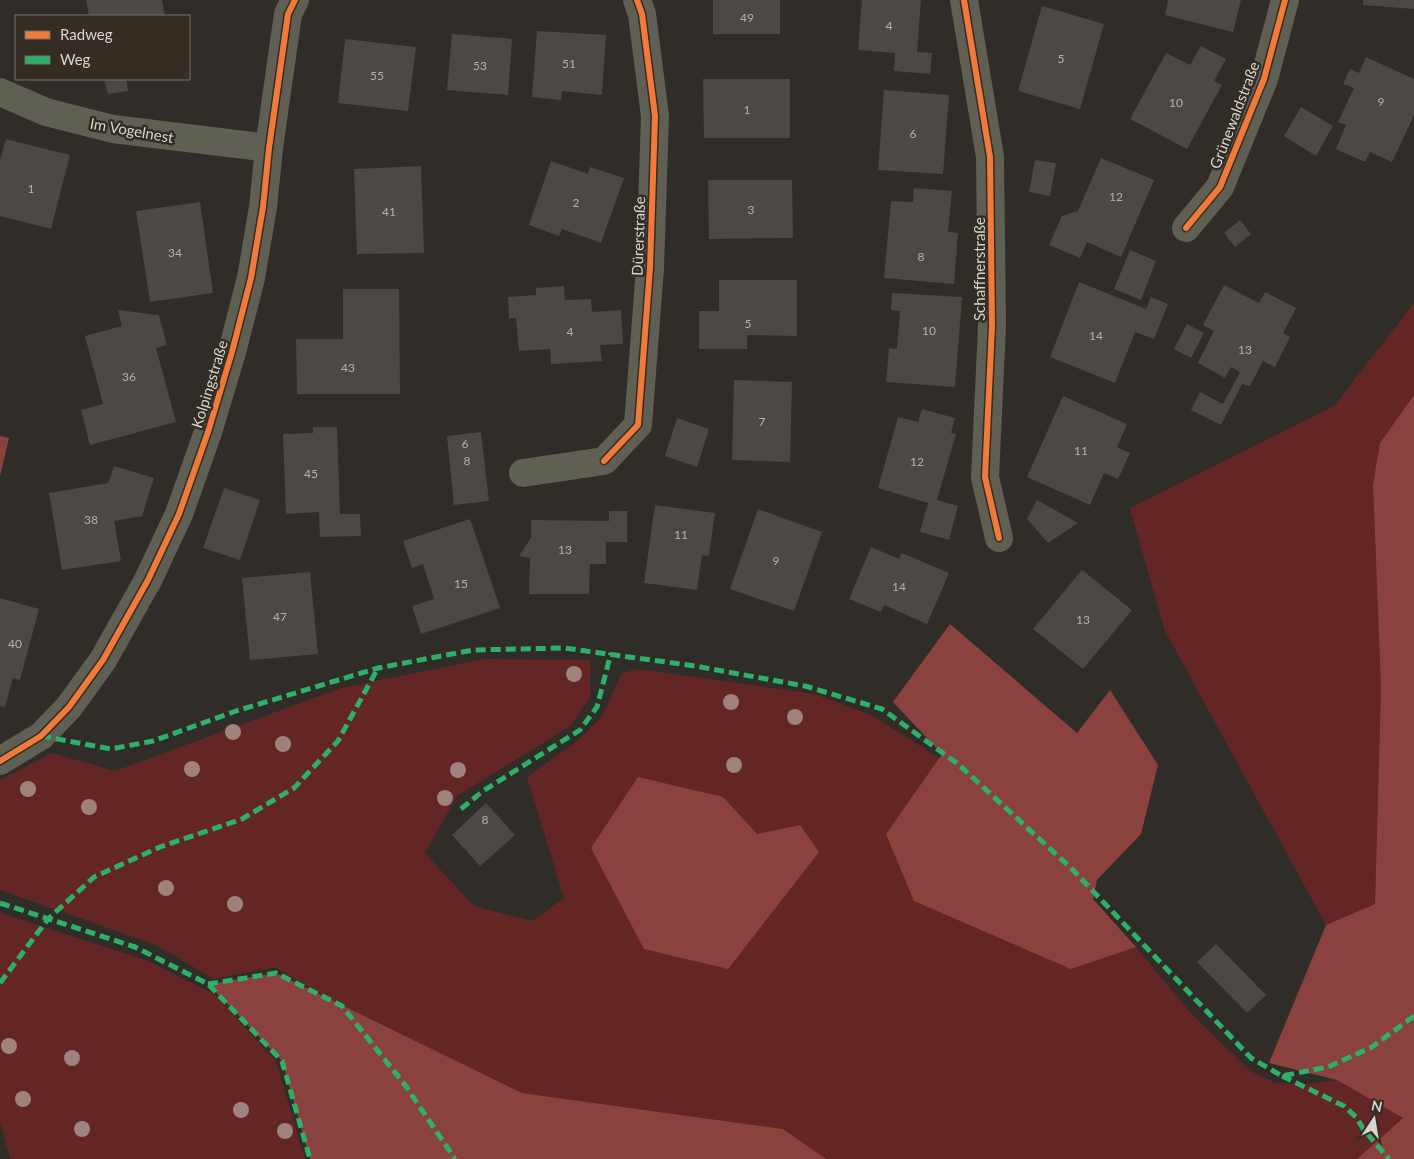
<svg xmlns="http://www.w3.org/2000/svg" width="1414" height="1159" font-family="Lato,sans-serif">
<rect width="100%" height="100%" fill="#302c28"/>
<g fill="#632625">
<path d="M1414,303V395L1381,443L1373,485L1381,687L1375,904L1326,925L1165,631L1130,508L1334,406Z"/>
<path d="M484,659L590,660V698L569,727L457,796L425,853L474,906L532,921L564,898L527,777L576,742L601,718L622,673L638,669L815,694L873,716L939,758L886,834L1071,969L1136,947L1190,1012L1250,1071L1276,1083L1307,1084L1337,1080L1403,1118L1357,1159H826L783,1129L522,1093L342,1006L275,967L214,979L156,945L0,890V780L52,753L115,771L341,688Z"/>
<path d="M0,913L146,960L214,994L276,1061L305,1159H10L0,1122Z"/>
</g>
<g fill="#8b423f">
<path d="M1414,395V1159H1357L1403,1118L1337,1080L1269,1063L1326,925L1375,904L1381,687L1373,485L1380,443Z"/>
<path d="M0,436L9,438L0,476Z"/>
<path d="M950,624L1077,733L1110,690L1158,765L1141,834L1097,880L1093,899L1136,947L1071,969L914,901L886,834L942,754L893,702Z"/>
<path d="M638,777L723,797L757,834L800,825L819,852L728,969L644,949L591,848Z"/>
<path d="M276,973L522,1093L783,1129L826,1159H310L282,1061L208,984Z"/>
</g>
<g fill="#4c4845">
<path d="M86,0H162L165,16H89Z"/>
<rect x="713" y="0" width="67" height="34"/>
<path d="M862,0H921L917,52L932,53L930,74L894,71L895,53L858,50Z"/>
<path d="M1168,0H1241L1233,32L1165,15Z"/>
<path d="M1363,0H1414V9L1363,5Z"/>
<path d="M1042,6L1104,24L1080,109L1018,91Z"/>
<path d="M537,31L606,35L602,95L562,91L561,100L532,97Z"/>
<path d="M452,34L512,39L508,95L447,90Z"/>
<path d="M345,39L416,47L408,111L338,103Z"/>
<path d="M1201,46L1226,59L1214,81L1222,85L1187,149L1130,119L1166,53L1190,65Z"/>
<path d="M1366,57L1414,79V115L1392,162L1370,152L1365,162L1336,149L1346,125L1338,122L1354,88L1343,84L1350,69L1359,73Z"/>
<path d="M104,79H126L128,91L108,94Z"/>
<path d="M703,79H790V138H704Z"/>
<path d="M884,90L949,95L943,174L878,170Z"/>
<path d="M1301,107L1333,126L1316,156L1284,136Z"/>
<path d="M6,139L70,155L51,229L0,216V160Z"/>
<path d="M1101,158L1154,180L1121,257L1087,242L1080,258L1049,245L1062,216L1078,211Z"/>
<path d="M1035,160L1056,163L1050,196L1029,192Z"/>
<path d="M551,161L588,174L590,167L624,178L601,243L562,229L559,236L529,225Z"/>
<path d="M421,166L424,253L357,254L354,169Z"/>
<path d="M708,180H792L793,238L709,239Z"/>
<path d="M914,188L952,191L948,232L958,233L954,284L884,278L891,201L913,202Z"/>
<path d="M200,202L213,293L150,302L136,211Z"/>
<path d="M1240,220L1251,234L1235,247L1224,233Z"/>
<path d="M1130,250L1156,261L1141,300L1114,289Z"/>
<path d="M719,280H797V336L747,335V349H699V311H719Z"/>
<path d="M1079,282L1146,309L1151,297L1168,304L1154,339L1135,332L1115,383L1050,357Z"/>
<path d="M1224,285L1259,303L1265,292L1296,308L1283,333L1290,337L1275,367L1263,361L1250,386L1242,384L1221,425L1191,410L1200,392L1223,404L1240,372L1231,367L1225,378L1198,363L1214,331L1203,325Z"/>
<path d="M564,286L565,300L591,299L592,312L621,310L623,344L600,345L602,361L551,364L550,349L519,351L516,318H509L508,297L536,295V288Z"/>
<path d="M343,289H399L400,394H297L296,339H343Z"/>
<path d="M892,293L962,297L955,387L886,382L889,348L897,349L900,311L891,310Z"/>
<path d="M118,310L159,315L167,345L156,348L176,422L90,445L81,410L103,404L85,336L122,326Z"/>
<path d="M1187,324L1204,333L1191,358L1174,349Z"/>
<path d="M734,380L792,382L790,462L732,460Z"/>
<path d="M1063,396L1127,424L1117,447L1130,453L1118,479L1104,473L1090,505L1027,477Z"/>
<path d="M922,409L955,418L951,433L956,434L937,500L958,506L949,540L920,532L928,503L878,488L898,417L918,422Z"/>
<path d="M677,418L709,429L697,467L665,456Z"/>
<path d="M313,427H337L340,514H360L361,536L320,537L319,512L286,514L283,434L313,433Z"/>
<path d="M481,432L489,501L454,505L447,436Z"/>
<path d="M114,466L154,478L142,516L114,521L121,561L62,570L49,493L108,483Z"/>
<path d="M224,488L260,500L240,560L203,548Z"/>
<path d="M1037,500L1078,523L1048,543L1027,519Z"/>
<path d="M655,505L715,513L709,556L702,555L697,590L644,583Z"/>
<path d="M758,509L822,532L794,611L730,589Z"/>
<path d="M609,511H627V542H606V564H590L589,594H529L530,558L519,556L531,538V520L609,521Z"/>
<path d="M470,519L500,608L421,634L412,606L434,599L423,564L412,568L403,541Z"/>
<path d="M871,547L899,559L902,553L949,573L927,624L884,605L881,612L849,599Z"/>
<path d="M1082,570L1132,610L1083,669L1033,629Z"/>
<path d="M310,572L318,654L250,660L242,578Z"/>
<path d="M0,598L39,609L20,680L13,678L5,707L0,706Z"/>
<path d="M486,803L515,835L480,866L452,835Z"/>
<path d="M1216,944L1266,995L1247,1013L1197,962Z"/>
</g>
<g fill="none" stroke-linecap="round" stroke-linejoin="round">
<g stroke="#605f54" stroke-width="28">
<path d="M964,0L990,157L992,326L985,477L999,538"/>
<path d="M0,92L46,112L113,129L269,148"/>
<path d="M1186,228L1220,187L1264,79L1285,0"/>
<path d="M523,473L604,461L638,425L650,268L655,116L642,14L637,0"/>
<path d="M0,761L41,736L69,707L103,660L148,580L179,514L208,432L232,352L251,278L263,207L269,148L288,14L295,0"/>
</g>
<g stroke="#2db169" stroke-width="5" stroke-dasharray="10 5" stroke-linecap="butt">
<path d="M41,736L111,749L153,741L236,711L378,668L473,650L564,648L695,666L805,686L882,709L958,764L1072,869L1251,1058L1282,1076L1328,1067L1372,1047L1414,1016"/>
<path d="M461,809L483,791L580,730L597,707L611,653"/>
<path d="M0,903L135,947L208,984L282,1061L310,1159"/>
<path d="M0,983L48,919L94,877L160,847L242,819L294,788L338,741L378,668"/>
<path d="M208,984L276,973L342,1006L405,1085L455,1159"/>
<path d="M1282,1076L1344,1106L1356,1117L1364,1130L1389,1159"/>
</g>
<g stroke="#332d24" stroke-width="9">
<g id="cycleway">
<path d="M964,0L990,157L992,326L985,477L999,538"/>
<path d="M1186,228L1220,187L1264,79L1285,0"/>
<path d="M604,461L638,425L650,268L655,116L642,14L637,0"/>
<path d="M0,761L41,736L69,707L103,660L148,580L179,514L208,432L232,352L251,278L263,207L269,148L288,14L295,0"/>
</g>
</g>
<use href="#cycleway" stroke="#f17a3a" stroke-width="6"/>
</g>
<g fill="#9f817d">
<circle cx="574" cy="674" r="8"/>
<circle cx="731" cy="702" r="8"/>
<circle cx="795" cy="717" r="8"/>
<circle cx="233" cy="732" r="8"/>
<circle cx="283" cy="744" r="8"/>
<circle cx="734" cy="765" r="8"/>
<circle cx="192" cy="769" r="8"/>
<circle cx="458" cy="770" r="8"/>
<circle cx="28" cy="789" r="8"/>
<circle cx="445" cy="798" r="8"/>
<circle cx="89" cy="807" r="8"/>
<circle cx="166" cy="888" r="8"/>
<circle cx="235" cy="904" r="8"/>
<circle cx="9" cy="1046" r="8"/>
<circle cx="72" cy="1058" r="8"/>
<circle cx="23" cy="1099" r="8"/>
<circle cx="241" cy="1110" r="8"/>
<circle cx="82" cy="1129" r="8"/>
<circle cx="285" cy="1131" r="8"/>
</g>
<g text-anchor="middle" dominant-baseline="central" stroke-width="5" stroke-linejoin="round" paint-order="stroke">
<g font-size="12" fill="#b5b2ac">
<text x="747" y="17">49</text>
<text x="889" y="25">4</text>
<text x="1061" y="58">5</text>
<text x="569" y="63">51</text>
<text x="480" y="65">53</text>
<text x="377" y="75">55</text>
<text x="1381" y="101">9</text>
<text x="1176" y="102">10</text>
<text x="747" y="109">1</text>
<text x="913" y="133">6</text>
<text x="31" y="188">1</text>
<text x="1116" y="196">12</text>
<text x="576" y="202">2</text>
<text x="751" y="209">3</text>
<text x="389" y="211">41</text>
<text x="175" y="252">34</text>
<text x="921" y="256">8</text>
<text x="748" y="323">5</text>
<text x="929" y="330">10</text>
<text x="570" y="331">4</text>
<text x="1096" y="335">14</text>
<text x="1245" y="349">13</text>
<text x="348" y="367">43</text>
<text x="129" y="376">36</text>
<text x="762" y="421">7</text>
<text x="465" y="443">6</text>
<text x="1081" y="450">11</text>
<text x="467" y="460">8</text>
<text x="917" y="461">12</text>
<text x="311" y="473">45</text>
<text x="91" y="519">38</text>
<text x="681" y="534">11</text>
<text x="565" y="549">13</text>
<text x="776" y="560">9</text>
<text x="461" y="583">15</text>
<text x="899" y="586">14</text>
<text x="280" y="616">47</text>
<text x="1083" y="619">13</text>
<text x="15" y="643">40</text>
<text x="485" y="819">8</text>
</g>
<g font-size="15" fill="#d8d5cf" stroke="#332d24">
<text transform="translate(1234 115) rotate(-69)">Grünewaldstraße</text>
<text transform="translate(132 130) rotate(10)">Im Vogelnest</text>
<text transform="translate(638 236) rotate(-88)">Dürerstraße</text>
<text transform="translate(979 269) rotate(-90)">Schaffnerstraße</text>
<text transform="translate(209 384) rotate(-73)">Kolpingstraße</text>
</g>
</g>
<rect x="15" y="15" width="175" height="65" fill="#332d24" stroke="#757068"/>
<rect x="25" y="31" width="25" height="8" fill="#f17a3a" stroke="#757068"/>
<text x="60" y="40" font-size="15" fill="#d8d5cf">Radweg</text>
<rect x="25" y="56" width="25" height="8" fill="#2db169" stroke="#757068"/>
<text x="60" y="65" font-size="15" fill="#d8d5cf">Weg</text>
<g transform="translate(1374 1119) rotate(12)" stroke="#332d24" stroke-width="4" paint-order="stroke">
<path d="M0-4L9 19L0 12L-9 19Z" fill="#d8d5cf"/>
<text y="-8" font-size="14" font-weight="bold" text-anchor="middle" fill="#d8d5cf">N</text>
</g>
</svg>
